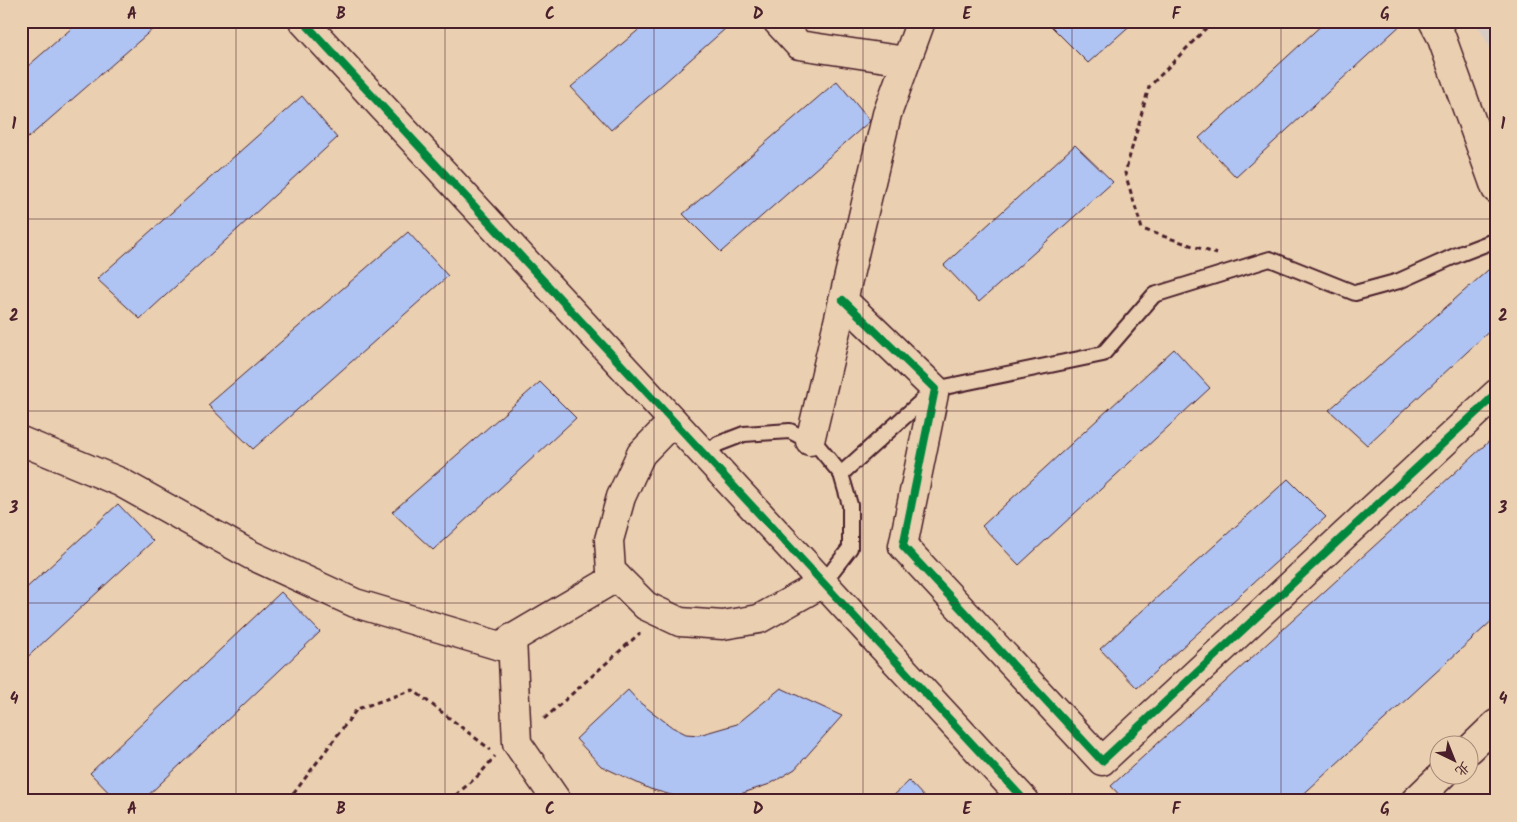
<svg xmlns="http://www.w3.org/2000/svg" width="1517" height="822" font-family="Kalam,'LXGW WenKai TC',sans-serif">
<rect width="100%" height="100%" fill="#ead0b1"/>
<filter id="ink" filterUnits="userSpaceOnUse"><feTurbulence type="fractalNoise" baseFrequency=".02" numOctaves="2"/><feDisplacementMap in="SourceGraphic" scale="10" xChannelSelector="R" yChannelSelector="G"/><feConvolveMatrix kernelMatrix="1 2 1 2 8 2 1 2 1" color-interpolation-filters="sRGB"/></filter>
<g filter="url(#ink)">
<path fill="#d8ccc5" d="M1475,21H1496V57Z"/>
<g fill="#afc4f3" stroke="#4a1f2b">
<path d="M80,21H162L21,144V72Z"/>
<path d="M649,21H734L611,130L571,87Z"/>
<path d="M1052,21H1135L1088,63L1049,24Z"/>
<path d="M1326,21H1405L1236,177L1199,138Z"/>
<path d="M837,81L870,121L721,252L683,214Z"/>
<path d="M302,96L337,138L140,319L97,279Z"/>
<path d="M1075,145L1113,182L979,302L944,265Z"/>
<path d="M408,232L448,276L253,449L208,405Z"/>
<path d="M1496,263V325L1367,445L1329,410Z"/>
<path d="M1174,349L1210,388L1019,565L982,526Z"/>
<path d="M540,382L576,418L433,550L392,512Z"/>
<path d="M1496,435V617L1296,801H1125L1111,786Z"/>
<path d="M1288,479L1326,517L1137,688L1100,649Z"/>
<path d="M118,504L153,541L21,663V593Z"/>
<path d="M281,592L320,632L142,801H117L90,773Z"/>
<path d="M781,688L842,716L795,769L770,784L737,795L682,798L650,789L601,766L576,739L628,690L639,702L672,727L686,734L699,735L737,724Z"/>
<path d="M909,781L928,801H888Z"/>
</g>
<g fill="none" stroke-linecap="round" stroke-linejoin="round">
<g stroke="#4a1f2b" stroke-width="18">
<g id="lane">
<path d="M705,455L718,444L744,434L790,431L817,445L841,474L850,505V548L823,583"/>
<path d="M841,474L935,389L1103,354L1154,295L1270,259L1355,293L1399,281L1457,255L1496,240"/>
</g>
</g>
<g stroke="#4a1f2b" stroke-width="31">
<g id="street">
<path d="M777,21L799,45L906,61"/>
<path d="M1433,21L1441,36L1496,189"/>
<path d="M843,300L935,389L903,546L1102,761L1496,394"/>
<path d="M673,421L641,454L621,497L609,540L611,571L646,606L680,622L723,625L759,619L823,583"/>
<path d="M21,441L120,482L251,555L355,603L500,646L617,577"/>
<path d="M810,441L887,114L921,21"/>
<path d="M512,638L517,743L557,801"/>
</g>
</g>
<g stroke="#4a1f2b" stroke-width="31">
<g id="secondary">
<path d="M303,21L1025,801"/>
<path d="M1470,749L1496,724"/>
<path d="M1415,801L1443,774"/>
</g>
</g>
<g stroke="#4a1f2b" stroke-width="3" stroke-dasharray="5 4" stroke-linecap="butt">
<path d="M1213,21L1149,87L1125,173L1142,229L1217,254"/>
<path d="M544,719L640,633"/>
<path d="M292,793L302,801"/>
<path d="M288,801L357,709L413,690L491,750"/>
<path d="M449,801L480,774L495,756"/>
</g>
<use href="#lane" stroke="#ead0b1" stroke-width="14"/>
<use href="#street" stroke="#ead0b1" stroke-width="28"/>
<use href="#secondary" stroke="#ead0b1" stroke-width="28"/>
<g stroke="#ead0b1" stroke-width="11">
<g id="cycleway">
<path d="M303,21L1025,801"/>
<path d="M843,300L935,389L903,546L1102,761L1496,394"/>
</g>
</g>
<use href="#cycleway" stroke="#00873e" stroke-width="8"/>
</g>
</g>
<path fill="none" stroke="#4a1f2b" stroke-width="1" stroke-opacity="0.55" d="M236,21V801M445,21V801M654,21V801M863,21V801M1072,21V801M1281,21V801M21,219H1496M21,411H1496M21,603H1496"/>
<rect width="1517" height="822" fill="none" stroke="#ead0b1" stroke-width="55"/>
<g transform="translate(1454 760) rotate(137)"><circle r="24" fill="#ead0b1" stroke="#aa897b"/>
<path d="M0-4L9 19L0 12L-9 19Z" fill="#4a1f2b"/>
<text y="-8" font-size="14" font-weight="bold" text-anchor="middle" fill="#4a1f2b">北</text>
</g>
<rect x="28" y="28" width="1462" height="766" fill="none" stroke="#4a1f2b" stroke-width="2"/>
<g font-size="16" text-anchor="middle" font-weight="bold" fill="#4a1f2b">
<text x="132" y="19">A</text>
<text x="341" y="19">B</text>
<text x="550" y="19">C</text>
<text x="758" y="19">D</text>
<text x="967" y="19">E</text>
<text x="1176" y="19">F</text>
<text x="1385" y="19">G</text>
<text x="14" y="129">1</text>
<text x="1503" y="129">1</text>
<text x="14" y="321">2</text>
<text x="1503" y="321">2</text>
<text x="14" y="513">3</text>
<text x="1503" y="513">3</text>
<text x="14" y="704">4</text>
<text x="1503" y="704">4</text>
<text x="132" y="814">A</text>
<text x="341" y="814">B</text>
<text x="550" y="814">C</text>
<text x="758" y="814">D</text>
<text x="967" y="814">E</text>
<text x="1176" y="814">F</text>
<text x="1385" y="814">G</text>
</g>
</svg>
